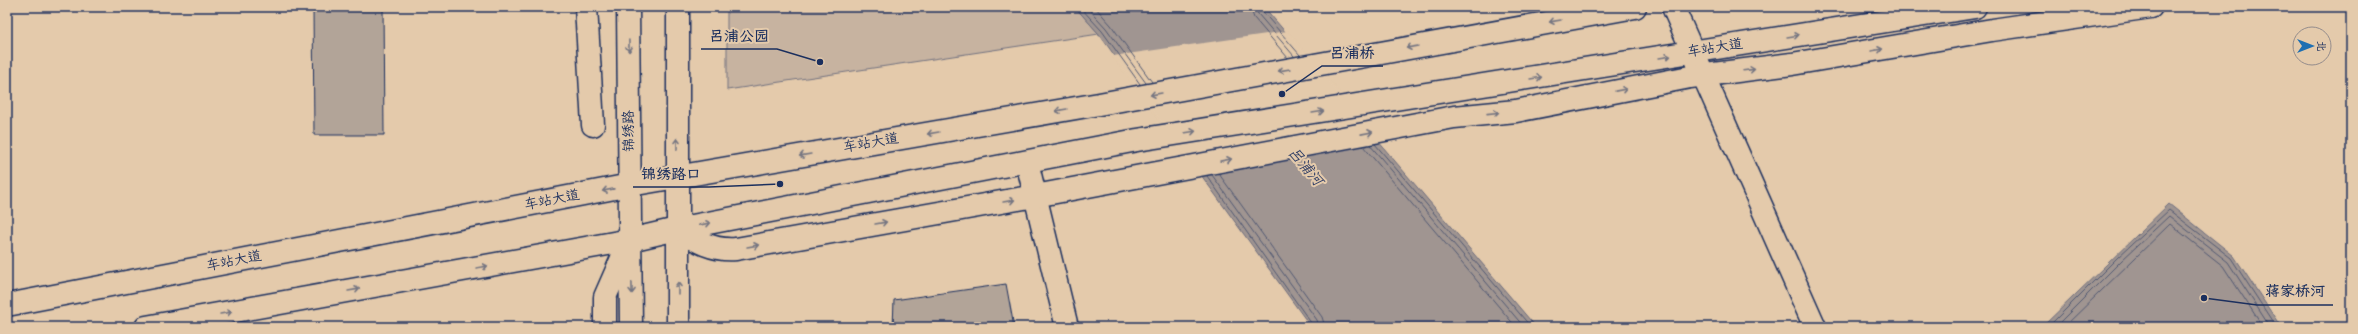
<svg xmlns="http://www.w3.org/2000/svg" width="2358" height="334" font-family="Kalam,'LXGW WenKai TC',sans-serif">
<rect width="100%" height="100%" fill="#e4caab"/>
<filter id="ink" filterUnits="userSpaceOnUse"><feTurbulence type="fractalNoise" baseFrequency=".025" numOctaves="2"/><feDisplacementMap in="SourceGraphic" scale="8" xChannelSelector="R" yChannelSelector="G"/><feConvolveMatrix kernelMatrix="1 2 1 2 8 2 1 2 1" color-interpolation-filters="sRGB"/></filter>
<g filter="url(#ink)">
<path fill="#c7b3a0" stroke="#71717f" d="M727,7H1075L1099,34L727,90Z"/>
<g fill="#a09591" stroke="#6b6c7d">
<path d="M1075,7H1264L1536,327H1311L1099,34Z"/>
<path d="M2169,204L2234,256L2281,327H2042Z"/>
</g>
<path fill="#e4caab" d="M1287,31L1382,143L1200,177L1113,56Z"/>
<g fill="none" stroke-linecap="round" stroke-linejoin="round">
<g stroke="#505872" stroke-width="1">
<path d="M1080,7L1102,31L1140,84"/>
<path d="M1087,7L1106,28L1146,83"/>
<path d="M1095,7L1111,25L1152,82"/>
<path d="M1250,7L1254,18L1288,58"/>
<path d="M1256,7L1258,14L1294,56"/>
<path d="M1261,7L1262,11L1300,55"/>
<path d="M1375,144L1531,327"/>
<path d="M1370,145L1524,327"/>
<path d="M1363,146L1516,327"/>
<path d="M1219,174L1322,317L1325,327"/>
<path d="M1212,175L1317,320L1319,327"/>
<path d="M1207,176L1314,327"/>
<path d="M2048,327L2118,257L2169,210L2231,258L2276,327"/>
<path d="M2055,327L2122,260L2169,216L2228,262L2270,327"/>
<path d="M2064,327L2170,224L2223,266L2263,327"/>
</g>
</g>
<g fill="#b2a498" stroke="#1b2f5e">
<path d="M313,7H383L384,135H314Z"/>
<path d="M1006,284L1014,327H893L894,300Z"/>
</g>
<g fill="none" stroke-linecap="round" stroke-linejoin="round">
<g stroke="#1b2f5e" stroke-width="25">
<g id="street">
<path d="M586,7L593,125"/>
<path d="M1673,7L1815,327"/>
<path d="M1027,162L1067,327"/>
<path d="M677,229C696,241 713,251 736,249L1035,196L1454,117L1516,111L1690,77L1792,64L1992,30L2151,7"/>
<path d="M605,327V297L630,240"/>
</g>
</g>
<g stroke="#1b2f5e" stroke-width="25">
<g id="primary">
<path d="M628,7L631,327"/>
<path d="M678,7V327"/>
<path d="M7,305L630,185L1099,104L1635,7"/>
<path d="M146,327L630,240L677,229L1137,140L1975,7"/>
</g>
</g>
<use href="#street" stroke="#e4caab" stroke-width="22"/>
<use href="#primary" stroke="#e4caab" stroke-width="22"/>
</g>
<defs><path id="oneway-shaft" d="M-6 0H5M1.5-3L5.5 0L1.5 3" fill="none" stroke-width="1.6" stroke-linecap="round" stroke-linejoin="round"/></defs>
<g stroke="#757581">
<use href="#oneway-shaft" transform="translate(1555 21) rotate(170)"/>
<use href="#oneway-shaft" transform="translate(1793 36) rotate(-9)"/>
<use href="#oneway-shaft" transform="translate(629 46) rotate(89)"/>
<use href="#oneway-shaft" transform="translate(1412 47) rotate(170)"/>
<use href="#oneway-shaft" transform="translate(1877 50) rotate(-10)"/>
<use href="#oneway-shaft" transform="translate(1665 57) rotate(-9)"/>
<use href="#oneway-shaft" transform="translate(1284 70) rotate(170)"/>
<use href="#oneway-shaft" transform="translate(1749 70) rotate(-7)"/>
<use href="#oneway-shaft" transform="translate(1536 78) rotate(-9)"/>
<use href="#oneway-shaft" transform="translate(1621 90) rotate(-11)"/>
<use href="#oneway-shaft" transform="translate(1156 94) rotate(170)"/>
<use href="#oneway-shaft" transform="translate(1061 110) rotate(170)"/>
<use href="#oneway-shaft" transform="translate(1318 112) rotate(-9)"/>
<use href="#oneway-shaft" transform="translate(1493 113) rotate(-6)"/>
<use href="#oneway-shaft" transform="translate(1190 132) rotate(-9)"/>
<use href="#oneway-shaft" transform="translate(933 133) rotate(170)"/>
<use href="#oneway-shaft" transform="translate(1367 133) rotate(-11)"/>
<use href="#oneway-shaft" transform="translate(677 144) rotate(-90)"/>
<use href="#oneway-shaft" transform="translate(805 155) rotate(170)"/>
<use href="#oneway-shaft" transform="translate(1226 160) rotate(-11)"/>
<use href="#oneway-shaft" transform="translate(608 190) rotate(169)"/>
<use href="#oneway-shaft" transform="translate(1009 201) rotate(-10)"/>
<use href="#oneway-shaft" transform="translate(881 223) rotate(-10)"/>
<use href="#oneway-shaft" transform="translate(705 224) rotate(-11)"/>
<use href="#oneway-shaft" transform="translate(753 246) rotate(-10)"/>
<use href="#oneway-shaft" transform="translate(482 267) rotate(-10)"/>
<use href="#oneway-shaft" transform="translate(632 288) rotate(89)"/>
<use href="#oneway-shaft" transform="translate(678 288) rotate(-90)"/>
<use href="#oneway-shaft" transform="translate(354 290) rotate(-10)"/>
<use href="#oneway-shaft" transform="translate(226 313) rotate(-10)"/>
</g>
</g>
<g text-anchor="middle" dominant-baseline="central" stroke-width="4" stroke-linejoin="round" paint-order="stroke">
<g font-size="14" fill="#1b2f5e" stroke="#e4caab">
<text transform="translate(1715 48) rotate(-9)">车站大道</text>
<text transform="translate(629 131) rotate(-91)">锦绣路</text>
<text transform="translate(871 143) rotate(-10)">车站大道</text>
<text transform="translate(552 200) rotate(-11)">车站大道</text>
<text transform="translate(234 261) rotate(-11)">车站大道</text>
</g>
<g font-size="15" font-style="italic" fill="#2f3e66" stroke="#e4caab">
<text transform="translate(1305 167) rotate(50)">吕浦河</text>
</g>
</g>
<path fill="none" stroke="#1b2f5e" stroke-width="1.5" d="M820 62L777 49H701M1282 94L1322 66H1383M780 184L709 187H633M2204 298L2257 305H2333"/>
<g fill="#1b2f5e" stroke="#e4caab" stroke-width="1.5">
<circle cx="820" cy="62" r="4"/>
<circle cx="1282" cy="94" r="4"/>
<circle cx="780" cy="184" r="4"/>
<circle cx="2204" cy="298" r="4"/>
</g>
<g font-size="15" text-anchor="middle" font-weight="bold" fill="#1b2f5e" stroke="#e4caab" stroke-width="4" stroke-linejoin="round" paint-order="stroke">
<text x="739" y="41">吕浦公园</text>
<text x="1352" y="58">吕浦桥</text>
<text x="671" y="179">锦绣路口</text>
<text x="2295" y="296">蒋家桥河</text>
</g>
<rect width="2358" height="334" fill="none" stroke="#e4caab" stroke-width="24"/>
<rect x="12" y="12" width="2334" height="310" fill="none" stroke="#1b2f5e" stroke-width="1.5" filter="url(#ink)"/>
<g transform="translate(2312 46) rotate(90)"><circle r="19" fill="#e4caab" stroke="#948c8c"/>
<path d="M0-3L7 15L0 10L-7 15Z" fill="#1f6fb2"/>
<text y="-6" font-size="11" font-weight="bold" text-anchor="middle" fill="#1b2f5e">北</text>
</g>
</svg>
